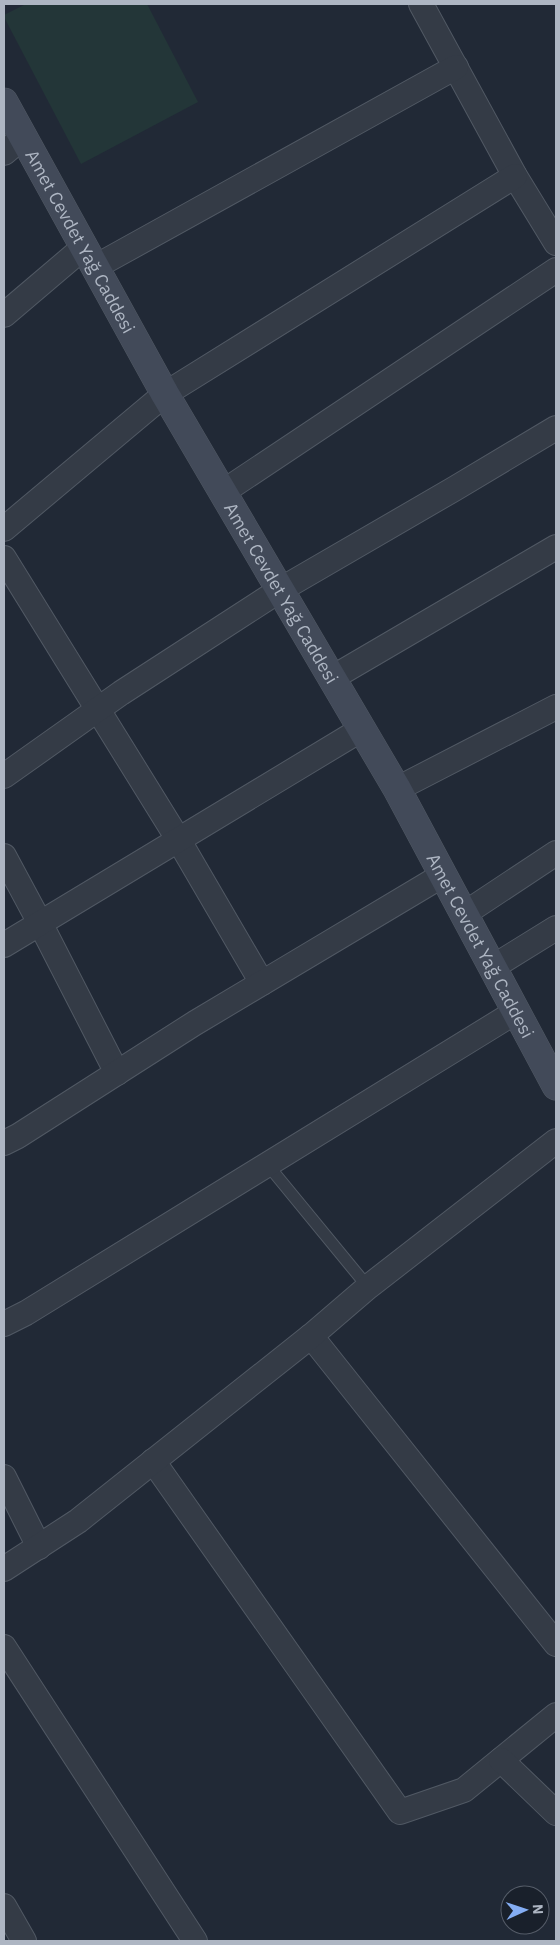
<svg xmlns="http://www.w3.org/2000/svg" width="560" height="1945" font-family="'IBM Plex Sans',sans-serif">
<rect width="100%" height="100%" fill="#212936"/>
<path fill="#233638" d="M26,4H147L198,102L81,164L4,17V15Z"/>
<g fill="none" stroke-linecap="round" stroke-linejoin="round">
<g stroke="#515964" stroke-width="13">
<path id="lane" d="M267,1164L368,1287"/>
</g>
<g stroke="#515964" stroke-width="26">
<g id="street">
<path d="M421,4L515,176L556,243"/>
<path d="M4,153L23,137"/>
<path d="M95,267L456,67"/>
<path d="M4,315L84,247"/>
<path d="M223,492L556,270"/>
<path d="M4,529L165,394L515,176"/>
<path d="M4,558L178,839L262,983"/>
<path d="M332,678L556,547"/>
<path d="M4,776L121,693L280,590L454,489L556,428"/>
<path d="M397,789L556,707"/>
<path d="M4,856L40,923L117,1073"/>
<path d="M464,914L556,853"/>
<path d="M4,945L362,729"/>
<path d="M493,967L556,928"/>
<path d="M4,1143L18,1136L195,1023L443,875"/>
<path d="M4,1324L26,1313L517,1011"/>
<path d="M311,1336L556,1644"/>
<path d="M153,1461L400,1812L464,1790L556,1715"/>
<path d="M4,1477L39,1547"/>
<path d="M4,1569L78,1521L311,1336L368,1287L556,1141"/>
<path d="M4,1647L195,1941"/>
<path d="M501,1760L556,1813"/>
<path d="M4,1906L24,1941"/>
</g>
</g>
<g stroke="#515964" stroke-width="29">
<g id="secondary">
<path id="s1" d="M4,102L165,394L397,789L556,1086"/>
</g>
</g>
<use href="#lane" stroke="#343b46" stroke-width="11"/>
<use href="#street" stroke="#343b46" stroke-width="24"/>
<use href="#secondary" stroke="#424a59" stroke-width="28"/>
</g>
<g text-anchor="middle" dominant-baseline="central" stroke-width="4" stroke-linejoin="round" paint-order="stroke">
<g font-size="18" fill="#aeb6c3" stroke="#19202b">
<text stroke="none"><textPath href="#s1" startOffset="159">Amet Cevdet Yağ Caddesi</textPath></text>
<text stroke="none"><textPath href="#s1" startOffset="564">Amet Cevdet Yağ Caddesi</textPath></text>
<text stroke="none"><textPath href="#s1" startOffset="969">Amet Cevdet Yağ Caddesi</textPath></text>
</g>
</g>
<rect width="560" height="1945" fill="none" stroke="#aeb6c3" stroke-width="10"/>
<g transform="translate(525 1910) rotate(87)"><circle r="24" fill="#19202b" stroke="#555c68"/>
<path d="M0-4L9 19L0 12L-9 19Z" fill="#84adf3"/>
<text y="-8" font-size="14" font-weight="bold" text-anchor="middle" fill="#aeb6c3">N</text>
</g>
</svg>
